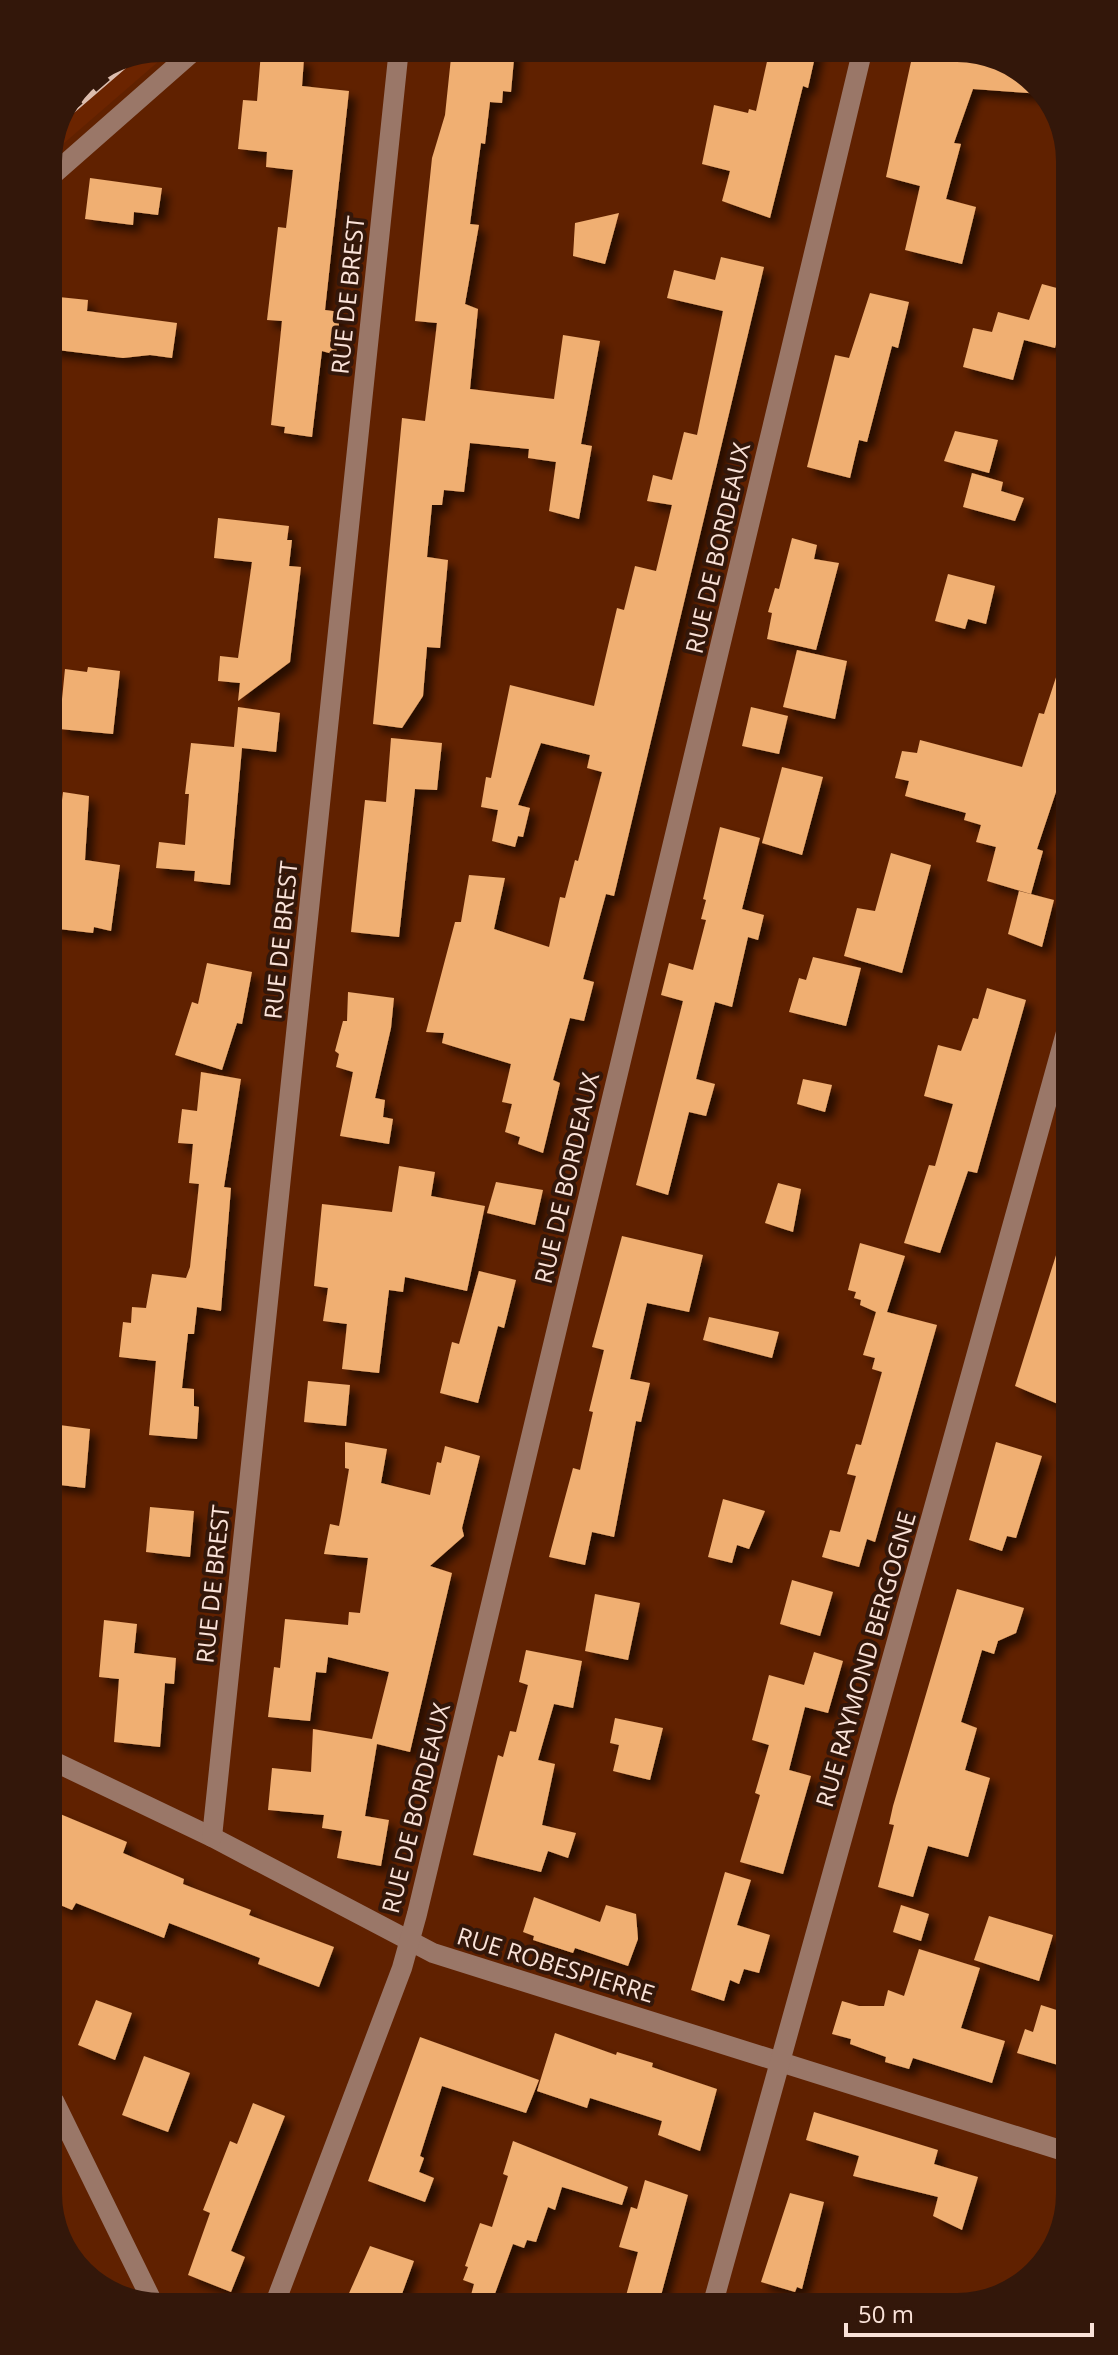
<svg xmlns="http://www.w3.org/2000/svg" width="1118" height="2355" font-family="'Open Sans',sans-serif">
<defs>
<filter id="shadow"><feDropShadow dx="7" dy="7" stdDeviation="4" flood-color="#0009"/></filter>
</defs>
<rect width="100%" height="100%" fill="#602100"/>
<path fill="#6b2400" d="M161,48H174L48,157L82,81Z"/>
<g fill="#f0af72" filter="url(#shadow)">
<path d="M452,48H515L511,92L503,91L502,103L490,102L485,144L481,143L470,224L479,225L465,304L478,309L470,389L554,399L563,335L600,341L581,444L592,446L579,519L549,511L556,462L528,458L529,449L470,443L464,492L444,490L442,505H432L427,557L448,560L440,648L427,647L423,696L402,728L373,724L402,418L425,421L437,323L415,321L432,158L445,115Z"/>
<path d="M770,48H817L808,88L803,86L770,218L722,201L730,171L702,164L714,105L748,113L749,109L756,111Z"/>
<path d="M914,48H964L1026,72L1042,94L973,89L954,143L961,144L946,199L976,207L962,264L905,250L920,186L886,177Z"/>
<path d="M261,52L304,59L302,86L349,91L325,310L340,312L336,355L322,351L312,437L284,433L285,427L271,425L282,321L267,320L278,227L286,228L293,170L266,167L267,152L238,149L243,100L257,101Z"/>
<path d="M90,178L162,188L158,215L134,212L133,225L85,219Z"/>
<path d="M619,213L605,264L573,256L575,223Z"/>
<path d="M721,257L764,267L614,896L606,894L583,979L594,982L584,1021L570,1018L553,1080L560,1083L543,1153L518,1144L520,1137L505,1132L512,1104L502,1102L511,1064L442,1043L444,1033L426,1032L455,922H461L469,875L505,878L494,929L549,947L560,897L565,898L575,860L578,861L602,772L587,768L590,755L541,743L518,805L530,808L523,837L518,836L515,847L492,841L498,810L481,807L486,777L491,778L510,685L594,706L617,608L624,610L635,566L656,571L672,505L647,501L653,475L672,480L684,432L697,435L723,311L667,298L674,270L715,280Z"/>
<path d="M1042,284L1064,290V315L1055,348L1024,340L1013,380L963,367L973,328L992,332L998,312L1029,320Z"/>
<path d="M870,293L909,302L898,348L892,346L867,442L859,440L850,478L807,467L835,355L849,358Z"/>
<path d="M49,296L88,300L87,311L177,323L172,358L150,355L123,358L49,349Z"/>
<path d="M955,431L998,440L989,473L944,461Z"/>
<path d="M972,473L1003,482L1001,491L1024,498L1015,521L963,507Z"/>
<path d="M218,518L289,526L287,540H292L289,566L301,567L290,662L238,701L240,683L218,681L220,656L238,658L252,562L214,558Z"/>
<path d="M792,538L817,545L814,559L839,563L816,650L767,639L772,613L768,612L775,588L779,589Z"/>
<path d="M948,574L995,586L986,624L968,619L965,629L935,621Z"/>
<path d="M797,650L847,661L835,719L783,707Z"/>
<path d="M1061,662L1065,663L1066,762L1037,849L1043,851L1031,894L987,881L996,847L976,842L981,825L964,820L966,813L905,796L909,781L895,778L902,751L917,753L920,740L1022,767L1039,713L1044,714Z"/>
<path d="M88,667L120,671L113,734L59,729L65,669L87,672Z"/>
<path d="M238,707L280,713L276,752L242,748L230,885L194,881L195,871L156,868L159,842L185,845L189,794H185L191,743L234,747Z"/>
<path d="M751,707L788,716L779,754L742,746Z"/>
<path d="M391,738L442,743L437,790L415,789L399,937L351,932L365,800L386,802Z"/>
<path d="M782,767L823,777L802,855L762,843Z"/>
<path d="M63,792L89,796L85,860L120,865L111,931L94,927L93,933L50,928V841H57Z"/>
<path d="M720,827L760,838L742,909L764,915L758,940L748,937L732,1007L715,1002L696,1079L715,1084L706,1116L689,1112L668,1195L636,1185L683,1001L661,995L669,963L693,970L706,920L701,919L706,900L703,899Z"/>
<path d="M891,853L931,865L902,973L844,956L857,908L875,911Z"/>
<path d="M1019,891L1054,900L1042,947L1008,934Z"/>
<path d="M813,957L861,968L846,1026L789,1012L799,978L806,980Z"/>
<path d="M207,963L252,972L242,1024L237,1023L222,1070L175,1055L192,1002L198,1004Z"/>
<path d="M987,988L1026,1000L977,1173L968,1171L940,1253L904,1243L929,1165L935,1166L953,1104L924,1096L938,1045L961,1051L973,1018L978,1019Z"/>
<path d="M348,992L394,998L391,1028L375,1098L385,1100L383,1117L393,1119L389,1144L340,1136L353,1072L336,1067L339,1054L335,1051L343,1021H347Z"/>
<path d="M201,1072L241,1079L224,1187L231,1188L221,1311L197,1307L194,1334H188L182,1388L194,1389V1406L199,1407L197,1439L149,1435L156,1361L119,1357L123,1322L131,1323L132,1307L146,1308L152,1274L186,1278L190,1267L199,1184L189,1183L193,1144L178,1143L182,1109L197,1111Z"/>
<path d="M803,1079L832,1085L825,1112L797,1104Z"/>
<path d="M399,1166L435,1172L431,1196L485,1206L467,1291L405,1277L403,1292L389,1290L379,1373L342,1369L347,1324L323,1321L328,1288L314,1286L322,1204L392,1212Z"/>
<path d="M496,1182L543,1190L535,1225L487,1213Z"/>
<path d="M778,1183L801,1189L793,1232L765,1223Z"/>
<path d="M622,1236L703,1255L689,1312L647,1303L630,1379L650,1383L641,1422L636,1421L614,1537L592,1532L585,1565L549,1557L573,1468L580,1470L593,1412L589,1411L604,1350L592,1347Z"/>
<path d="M1062,1236L1067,1237L1068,1374L1058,1404L1015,1386Z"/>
<path d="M860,1243L905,1256L887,1312L937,1325L875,1542L867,1539L859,1567L822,1557L830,1530L840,1532L856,1476L847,1474L856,1444L861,1445L882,1372L872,1369L875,1358L863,1355L876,1312L860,1305L861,1300L854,1298L856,1292L848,1290Z"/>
<path d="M479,1271L516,1280L504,1328L498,1326L478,1403L440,1393L452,1342L459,1344Z"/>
<path d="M709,1317L779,1332L772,1358L703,1340Z"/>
<path d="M308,1381L350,1385L346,1426L304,1422Z"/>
<path d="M52,1424L90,1429L85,1488L52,1484Z"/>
<path d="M345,1442L387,1449L381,1483L430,1495L437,1462L441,1463L445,1446L480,1456L462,1528L464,1536L430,1566L452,1573L410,1752L377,1744L365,1816L389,1820L381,1866L337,1858L342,1831L322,1828L324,1815L268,1810L272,1768L311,1772L313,1729L372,1739L389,1672L328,1657L326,1673L316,1672L310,1721L268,1717L274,1667L280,1668L285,1619L348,1625L349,1612L360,1613L368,1558L324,1554L330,1524L339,1526L341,1516L349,1469L345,1468Z"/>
<path d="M996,1442L1042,1456L1016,1538L1007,1536L1002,1551L969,1540Z"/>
<path d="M723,1499L765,1511L749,1549L737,1545L732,1563L708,1557Z"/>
<path d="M150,1507L194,1511L190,1557L146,1552Z"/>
<path d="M792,1580L833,1592L820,1636L780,1624Z"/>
<path d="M957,1589L1024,1608L1016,1633L998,1641L994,1654L982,1650L961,1722L977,1728L965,1770L990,1778L968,1857L928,1846L913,1897L878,1887L894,1825L889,1824L893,1806Z"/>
<path d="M595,1594L640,1603L628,1660L585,1651Z"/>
<path d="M104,1620L137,1624L134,1653L176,1658L174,1684L165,1683L160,1747L114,1742L119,1679L99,1677Z"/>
<path d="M526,1650L582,1661L573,1708L554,1704L538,1760L555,1764L542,1825L576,1833L568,1858L548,1851L541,1872L473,1855L498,1755L503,1757L510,1731L516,1732L528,1685L519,1682Z"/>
<path d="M814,1652L843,1661L828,1713L805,1707L789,1770L811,1776L783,1874L740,1862L760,1795L755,1793L769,1745L752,1740L769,1675L804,1685Z"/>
<path d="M615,1718L663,1728L650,1780L613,1771L619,1745L610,1743Z"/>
<path d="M53,1811L127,1842L123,1853L184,1879L183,1884L251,1910L249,1915L334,1947L319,1987L258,1964L260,1958L169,1923L164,1938L76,1903L72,1910L53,1902Z"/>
<path d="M725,1872L751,1880L737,1925L770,1935L759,1973L744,1969L739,1984L730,1980L724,2001L691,1990Z"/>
<path d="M534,1897L600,1922L606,1905L636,1914L638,1939L628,1966L575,1948L573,1953L533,1940L534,1936L523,1932Z"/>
<path d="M901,1905L929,1914L921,1941L893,1932Z"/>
<path d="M989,1916L1053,1935L1039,1981L974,1960Z"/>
<path d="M919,1949L980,1968L961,2028L1005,2041L992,2083L913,2058L909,2069L885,2062L886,2057L850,2044L851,2039L832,2034L842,2001L859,2006H884L888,1990L904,1996Z"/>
<path d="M96,2000L132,2013L115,2060L78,2045Z"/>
<path d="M1041,2005L1069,2014L1070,2031L1058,2065L1017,2053L1025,2029L1033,2032Z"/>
<path d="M555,2033L616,2055L617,2052L653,2063L652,2067L717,2089L700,2151L658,2135L662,2121L590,2098L587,2108L537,2091Z"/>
<path d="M420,2037L539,2080L526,2113L442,2086L420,2156L424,2158L419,2172L434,2178L425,2202L368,2181Z"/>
<path d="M144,2056L190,2073L168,2132L122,2115Z"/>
<path d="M253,2103L285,2116L231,2251L245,2257L231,2292L188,2275L210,2213L203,2210L230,2141L237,2144Z"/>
<path d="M814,2112L938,2150L934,2164L978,2177L962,2230L933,2216L938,2197L853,2176L859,2156L806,2140Z"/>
<path d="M513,2141L628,2187L622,2205L562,2187L555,2210L548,2207L536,2242L527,2240L524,2248L513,2244L492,2302L471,2295L474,2284L463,2280L468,2267L465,2266L480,2223L492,2227L508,2176L503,2174Z"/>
<path d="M645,2180L688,2195L659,2303H624L638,2252L619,2247L631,2207L637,2209Z"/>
<path d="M790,2193L824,2202L802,2289L797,2287L795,2292L761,2282Z"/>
<path d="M370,2246L414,2261L398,2305H361L346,2300Z"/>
</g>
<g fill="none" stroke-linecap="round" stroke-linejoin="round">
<g stroke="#9a7768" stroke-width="20">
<path d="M48,179L197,48"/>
<path d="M53,1761L212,1837L433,1953L1070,2153"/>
<path d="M212,1837L399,48"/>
<path d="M54,2101L155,2307"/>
<path d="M713,2303L1067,1029"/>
<path d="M274,2306L402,1968L417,1914L863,48"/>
</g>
<g stroke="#dcbdae" stroke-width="9">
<path id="rail" d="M67,113L125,63"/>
</g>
<use href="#rail" stroke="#33170a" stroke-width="6" stroke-dasharray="18" stroke-linecap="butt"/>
</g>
<g text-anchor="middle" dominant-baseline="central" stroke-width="8" stroke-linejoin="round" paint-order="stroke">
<g font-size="24" fill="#fae2d8" stroke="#33170a">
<text transform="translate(347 295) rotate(-84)">RUE DE BREST</text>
<text transform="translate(717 548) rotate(-77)">RUE DE BORDEAUX</text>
<text transform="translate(280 940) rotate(-84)">RUE DE BREST</text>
<text transform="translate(566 1178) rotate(-77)">RUE DE BORDEAUX</text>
<text transform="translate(212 1584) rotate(-84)">RUE DE BREST</text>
<text transform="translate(865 1659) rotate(-74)">RUE RAYMOND BERGOGNE</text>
<text transform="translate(415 1808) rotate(-76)">RUE DE BORDEAUX</text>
<text transform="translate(556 1964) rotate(17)">RUE ROBESPIERRE</text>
</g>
</g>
<path d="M0 0H1118V2355H0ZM161 62H957A99 99 0 0 1 1056 161V2194A99 99 0 0 1 957 2293H161A99 99 0 0 1 62 2194V161A99 99 0 0 1 161 62Z" fill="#33170a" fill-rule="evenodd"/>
<path d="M846 2323v12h246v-12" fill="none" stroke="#fae2d8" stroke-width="4"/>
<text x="858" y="2323" font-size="24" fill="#fae2d8" stroke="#33170a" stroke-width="6" paint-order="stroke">50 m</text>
</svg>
